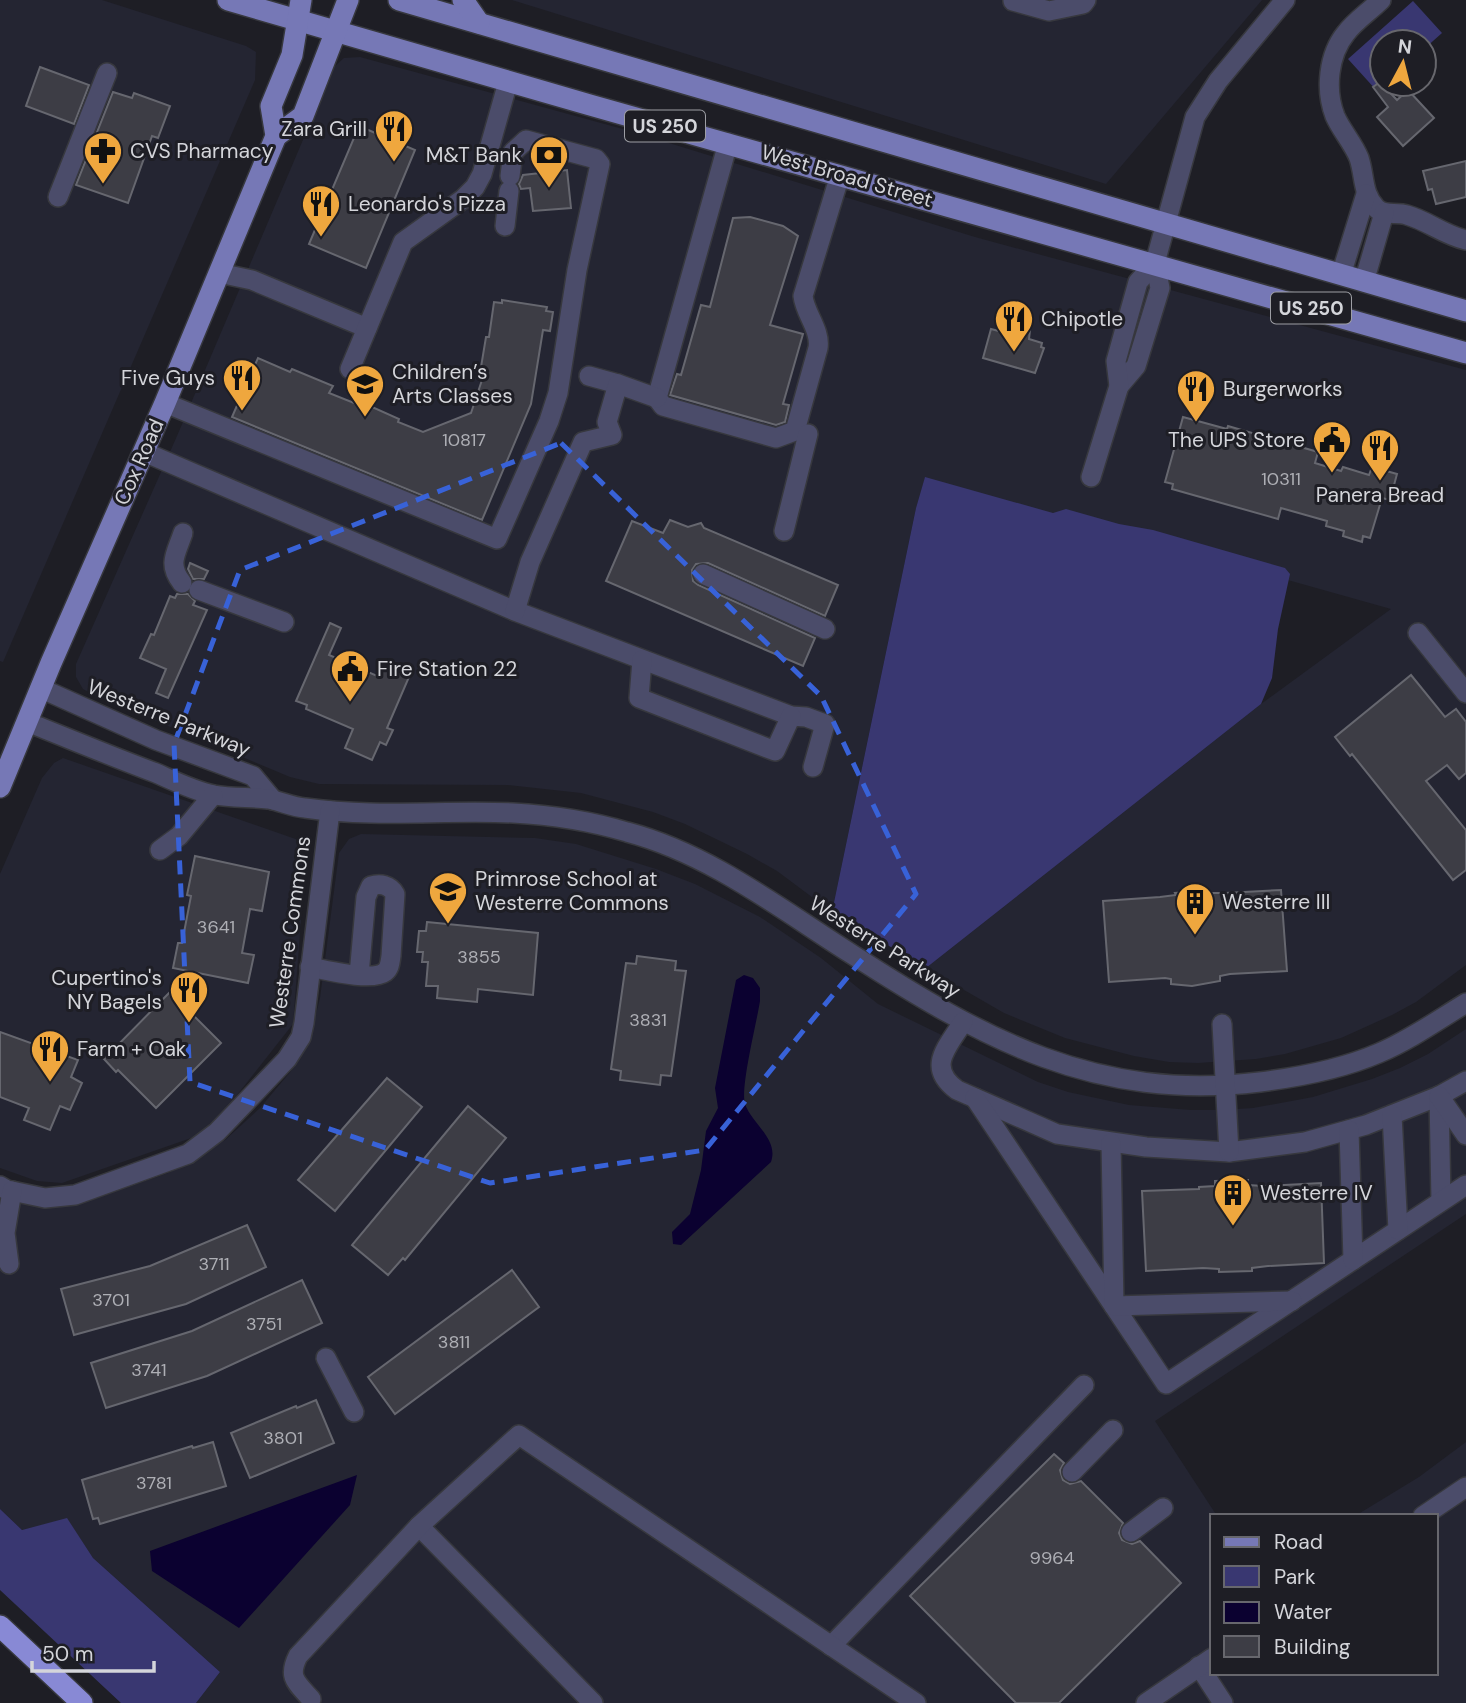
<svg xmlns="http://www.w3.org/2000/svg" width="1466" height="1703" font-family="'DM Sans',sans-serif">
<rect width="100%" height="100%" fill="#1e1e25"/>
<g fill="#242532">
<path d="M0,0H102L246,46L256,52L255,80L3,662L0,661Z"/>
<path d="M512,0H1262L1106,184Z"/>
<path d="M360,57L630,131L975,237L1466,370V965L1416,1002L1392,1015L1341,1038L1285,1054L1256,1059L1198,1063L1169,1062L1134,1056L1065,1038L1004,1013L926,968L1261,704L1391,609L925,478L916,508L832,912L777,871L747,854L685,824L653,812L581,793L507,785L319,784L290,777L94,695L83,689L76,677V664L177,436L334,67L344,58Z"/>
<path d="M63,758L307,843L293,1024L222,1114L194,1137L62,1183L37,1181L0,1168V874L42,778L54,763Z"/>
<path d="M361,834L535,838L576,844L656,869L695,884L760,917L821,958L878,1004L1038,1082L1068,1092L1129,1105L1191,1110H1222L1253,1108L1313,1097L1372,1079L1400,1068L1428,1054L1466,1029V1214L1155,1421L1217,1516H1212V1673H1436V1516H1355L1419,1477L1466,1442V1703H196L220,1672L93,1558L67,1519L22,1530L0,1509V1201L29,1205L82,1203L168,1173L225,1140L260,1108L291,1071L311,1034L320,998L339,853L349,839Z"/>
</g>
<g fill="#393771">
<path d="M1413,1L1442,33L1424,49V42H1382V84H1385L1377,91L1348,59Z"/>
<path d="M925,477L1053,513L1066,509L1119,524L1153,530L1285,568L1290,574L1278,629L1272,678L1261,704L926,968L832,912L916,508Z"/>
<path d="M0,1509L22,1530L67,1518L93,1558L220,1672L196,1703H121L0,1590Z"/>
</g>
<g fill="#0b0130">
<path d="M744,975L753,978L760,988V1001C757,1021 740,1088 745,1104C752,1124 779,1139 771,1162L681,1245L673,1244L672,1232L690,1214L701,1170L706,1131L718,1108L715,1088L736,980Z"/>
<path d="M357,1475L350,1505L239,1628L152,1571L150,1551Z"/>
</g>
<g fill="#3d3d45" stroke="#66676f" stroke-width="2">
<path d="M40,67L89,85L74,124L26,106Z"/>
<path d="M1380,82L1397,100L1408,90L1434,118L1403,146L1377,117L1388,107L1373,87Z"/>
<path d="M113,92L132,98L134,93L170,106L158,138L152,136L128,203L76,185Z"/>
<path d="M359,126L415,150L366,268L309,244Z"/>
<path d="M1466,161V197L1436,204L1432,189L1428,190L1423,171Z"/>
<path d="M567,170L571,208L533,211L530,188L521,189L519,184L523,175Z"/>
<path d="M750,217L783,226L798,236L770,325L803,334L783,404L789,405L785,422L776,425L670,395L677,374L681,375L701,305L710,307L733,218Z"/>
<path d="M502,300L547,307L546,311L553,312L550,331L543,330L531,404L482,520L232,417L258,358L290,372L292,369L333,386L329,393L359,405L361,402L399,419L398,422L423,432L471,413L482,380L479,379L486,337H489L494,302L502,303Z"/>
<path d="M1015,327L1030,330L1029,339L1042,343L1041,347L1044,348L1035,373L983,358L991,329L1014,335Z"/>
<path d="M1183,417L1227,429L1228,426L1318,452L1315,463L1341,471L1343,467L1369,475L1372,467L1397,474L1390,500L1382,498L1370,538L1363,536L1362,542L1343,536L1344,531L1326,526L1327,521L1281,508L1278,519L1172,489L1173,484L1165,482Z"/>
<path d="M670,520L688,527L701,523L704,528L838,585L825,616L708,563L696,564L692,570L693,581L698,585L815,638L803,666L606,581L632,521L663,533Z"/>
<path d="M190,563L208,571L204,579H193L188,569Z"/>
<path d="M177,594H188L195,601L193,605L207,610L168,698L156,693L166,669L140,658L151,634L154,635L170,596L175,598Z"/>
<path d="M330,623L341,628L329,655L377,676L382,664L409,677L387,728L393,730L386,745L380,742L372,760L345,748L353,729L306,709L307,705L296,701Z"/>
<path d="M1411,675L1445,717L1456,709L1466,722V773L1459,779L1447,765L1426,781L1466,830V870L1453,880L1352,754L1350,756L1335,737Z"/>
<path d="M195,856L269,872L262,911L250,909L242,953L254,955L248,983L173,968L178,943H182L191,896L187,895Z"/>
<path d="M1281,890L1287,971L1230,974L1220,976V981L1192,986L1171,984V979L1165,978L1109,982L1103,901L1160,897L1176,895L1175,893L1208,891V893H1225Z"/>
<path d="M427,922L538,933L533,995L478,989L477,1002L437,998L438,986H426L428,962H422L423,952H417L419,931H426Z"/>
<path d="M637,956L676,961L675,970L686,971L671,1076L661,1075L660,1085L620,1080L621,1071L611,1069L626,963L636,964Z"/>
<path d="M170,992L221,1043L156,1108L118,1070L116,1072L104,1059Z"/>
<path d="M0,1032L78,1060L71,1077L82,1083L70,1110L60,1106L50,1130L24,1120L29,1108L0,1097Z"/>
<path d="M387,1078L422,1107L335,1211L298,1180Z"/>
<path d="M468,1106L506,1138L405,1260L403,1258L388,1275L352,1245Z"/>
<path d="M1248,1180V1185L1264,1186L1321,1183L1324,1263L1268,1266L1252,1268V1271L1219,1272V1269L1203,1268L1146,1271L1142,1191L1199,1189V1187L1215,1186V1181Z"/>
<path d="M247,1225L266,1267L186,1304L74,1335L61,1289L150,1266Z"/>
<path d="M512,1270L539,1307L395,1414L368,1377Z"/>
<path d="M302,1280L322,1323L207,1376L106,1408L91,1363L192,1331Z"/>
<path d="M316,1400L334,1443L250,1478L231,1433L296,1406L297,1408Z"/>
<path d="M213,1442L226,1486L100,1524L98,1518L93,1519L82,1480L192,1446L193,1448Z"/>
<path d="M1054,1454L1064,1463L1060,1470L1063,1480L1070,1484L1081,1481L1123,1523L1119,1533L1122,1540L1132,1544L1140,1541L1181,1583L1059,1703H1016L910,1596Z"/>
</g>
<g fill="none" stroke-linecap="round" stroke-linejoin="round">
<g stroke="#37383e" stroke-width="22">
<g id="minor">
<path d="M1381,0C1370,11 1355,21 1346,33C1328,55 1325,90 1335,116C1341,130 1353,143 1359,158C1365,176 1362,194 1376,208C1385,217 1396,211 1407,215C1428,221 1444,235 1466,240"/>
<path d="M1013,1L1049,11L1083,4L1086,0"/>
<path d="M728,143L657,398L663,406L776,438L795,431L818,348C821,330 805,314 803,296L840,175"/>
<path d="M58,197L107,73"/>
<path d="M505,226L509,191"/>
<path d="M219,273L252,280L367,328"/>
<path d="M1341,275L1366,194"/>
<path d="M1364,282L1384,213"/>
<path d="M350,369L403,242L463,199L475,187L482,174L508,82"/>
<path d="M589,376L618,384"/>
<path d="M1119,386L1136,366L1160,288L1155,263L1195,117L1218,81L1285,0"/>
<path d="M165,403L497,539L549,421L558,393L577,270L600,164L596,159L526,140L513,152L510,176"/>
<path d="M144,452L515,611L791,716L806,717L825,724L813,767"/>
<path d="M1091,477L1119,386L1116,361L1138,282L1155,263"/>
<path d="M784,531L808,434"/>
<path d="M703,574L825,629"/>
<path d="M182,583C167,564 176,554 183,533"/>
<path d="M199,590L284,622"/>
<path d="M515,611L530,562L583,442L612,435L607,422L618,384L657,398"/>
<path d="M1418,633L1466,693"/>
<path d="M642,660L639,698L775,751L791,716"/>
<path d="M40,688L156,740L253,776L273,800"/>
<path d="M27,722C70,739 113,757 156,773C174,781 194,791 214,795C231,798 250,797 268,799C280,801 292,807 305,808C376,818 443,810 513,813C552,815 590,821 627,832C710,854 779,908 850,953C983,1039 1096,1102 1260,1082C1300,1077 1342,1069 1379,1053C1410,1040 1438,1020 1466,1003"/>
<path d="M160,850L179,836L213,795"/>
<path d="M310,967C326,970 372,982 385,972C390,968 390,962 391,956L395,894C390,885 380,883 371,886L366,897L359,975"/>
<path d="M963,1022C947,1048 926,1067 957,1090L1057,1134L1146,1147L1229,1152L1305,1142L1366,1125L1439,1096L1466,1081"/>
<path d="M1222,1024L1229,1152"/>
<path d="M1439,1096L1441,1201"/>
<path d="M1439,1096L1466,1135"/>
<path d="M975,1098L1166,1384L1466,1185"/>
<path d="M1392,1115L1398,1230"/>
<path d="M1349,1130L1353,1260"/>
<path d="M1111,1143L1114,1306L1292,1301"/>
<path d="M0,1186L7,1190L45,1198L75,1195L188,1154L217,1132L287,1059L301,1037L304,1023L330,811"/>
<path d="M9,1264L5,1233L12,1191"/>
<path d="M326,1358L354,1412"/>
<path d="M1072,1472L1113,1430"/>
<path d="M1423,1516L1466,1487"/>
<path d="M419,1526L593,1703"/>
<path d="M1131,1532L1163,1508"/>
<path d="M831,1646L1084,1385"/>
<path d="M1199,1666L1223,1703"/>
<path d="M311,1699C297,1683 287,1678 298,1656L419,1526L519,1435L916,1703"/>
<path d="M1146,1703L1212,1658"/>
</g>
</g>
<g stroke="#37383e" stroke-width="24">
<g id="major">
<path d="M228,0L590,105L1466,353"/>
<path d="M399,0L1466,311"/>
<path d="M463,0L479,23"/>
<path d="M276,136L303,116L348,0"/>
<path d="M0,787L51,663L165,403L276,136L271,106L292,55L301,0"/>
</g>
</g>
<g stroke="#37383e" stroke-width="24">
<path id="highway" d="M0,1626L82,1703"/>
</g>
<use href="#minor" stroke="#4b4c6a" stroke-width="19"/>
<use href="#major" stroke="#7678b6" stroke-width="21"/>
<use href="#highway" stroke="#8889d5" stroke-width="21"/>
</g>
<path fill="none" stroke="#3862d8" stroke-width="5" stroke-dasharray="14 9" stroke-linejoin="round" d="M561,443L821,696L916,894L705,1150L490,1183L190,1082L174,744L240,570Z"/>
<defs>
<g id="restaurant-pin" transform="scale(2.0125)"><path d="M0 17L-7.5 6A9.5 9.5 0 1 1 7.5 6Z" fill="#efa73e" stroke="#1e1e25"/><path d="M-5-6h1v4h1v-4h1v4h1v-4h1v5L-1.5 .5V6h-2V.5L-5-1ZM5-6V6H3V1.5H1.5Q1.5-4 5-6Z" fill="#111"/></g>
<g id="pharmacy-pin" transform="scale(2.0125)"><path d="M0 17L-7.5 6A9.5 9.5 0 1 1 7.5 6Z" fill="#efa73e" stroke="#1e1e25"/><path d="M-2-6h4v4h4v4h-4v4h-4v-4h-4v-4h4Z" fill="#111"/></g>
<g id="bank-pin" transform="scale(2.0125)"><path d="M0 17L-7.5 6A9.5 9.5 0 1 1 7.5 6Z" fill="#efa73e" stroke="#1e1e25"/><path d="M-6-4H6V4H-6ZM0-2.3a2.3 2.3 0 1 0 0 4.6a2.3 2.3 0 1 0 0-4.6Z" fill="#111"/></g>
<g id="school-pin" transform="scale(2.0125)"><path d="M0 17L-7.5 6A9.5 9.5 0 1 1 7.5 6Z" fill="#efa73e" stroke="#1e1e25"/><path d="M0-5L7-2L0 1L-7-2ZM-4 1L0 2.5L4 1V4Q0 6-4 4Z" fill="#111"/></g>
<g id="civic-pin" transform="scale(2.0125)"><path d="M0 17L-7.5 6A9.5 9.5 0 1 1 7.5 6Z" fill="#efa73e" stroke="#1e1e25"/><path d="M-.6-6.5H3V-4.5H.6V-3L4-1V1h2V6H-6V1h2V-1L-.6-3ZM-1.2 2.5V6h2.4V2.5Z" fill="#111"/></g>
<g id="building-pin" transform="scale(2.0125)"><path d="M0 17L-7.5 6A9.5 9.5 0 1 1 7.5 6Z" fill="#efa73e" stroke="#1e1e25"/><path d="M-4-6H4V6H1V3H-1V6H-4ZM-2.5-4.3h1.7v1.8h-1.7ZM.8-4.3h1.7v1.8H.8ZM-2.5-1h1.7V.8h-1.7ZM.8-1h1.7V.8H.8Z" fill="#111"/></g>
</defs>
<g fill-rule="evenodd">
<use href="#restaurant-pin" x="394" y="129"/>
<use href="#pharmacy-pin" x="103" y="151"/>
<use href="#bank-pin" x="549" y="155"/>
<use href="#restaurant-pin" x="321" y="204"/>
<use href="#restaurant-pin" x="1014" y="319"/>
<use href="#restaurant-pin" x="242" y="378"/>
<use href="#school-pin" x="365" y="384"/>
<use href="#restaurant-pin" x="1196" y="389"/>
<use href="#civic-pin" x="1332" y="440"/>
<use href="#restaurant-pin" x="1380" y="448"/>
<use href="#civic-pin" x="350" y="669"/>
<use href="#school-pin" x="448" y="891"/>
<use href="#building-pin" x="1195" y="902"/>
<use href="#restaurant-pin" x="189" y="990"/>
<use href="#restaurant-pin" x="50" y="1049"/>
<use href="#building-pin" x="1233" y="1193"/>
</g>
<g text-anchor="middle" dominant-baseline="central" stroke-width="6" stroke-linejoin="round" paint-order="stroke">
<g font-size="18" fill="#aeafb5">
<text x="464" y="440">10817</text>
<text x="1281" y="479">10311</text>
<text x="216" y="927">3641</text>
<text x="479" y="957">3855</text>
<text x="648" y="1020">3831</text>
<text x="214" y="1264">3711</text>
<text x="111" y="1300">3701</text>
<text x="264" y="1324">3751</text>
<text x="454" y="1342">3811</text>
<text x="149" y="1370">3741</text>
<text x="283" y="1438">3801</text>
<text x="154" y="1483">3781</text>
<text x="1052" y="1558">9964</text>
</g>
<g fill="#1e1e25" stroke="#9d9ea4" stroke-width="2">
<rect x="625" y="110.5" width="80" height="31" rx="5"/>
<rect x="1271" y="292.5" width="80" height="31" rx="5"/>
</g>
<g font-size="19" font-weight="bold" fill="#d4d5da">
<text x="665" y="126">US 250</text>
<text x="1311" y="308">US 250</text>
</g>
<g font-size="21" fill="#d4d5da" stroke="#1e1e25" text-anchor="start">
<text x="367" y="129" text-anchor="end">Zara Grill</text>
<text x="130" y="151">CVS Pharmacy</text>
<text x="522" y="155" text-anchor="end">M&amp;T Bank</text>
<text x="348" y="204">Leonardo's Pizza</text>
<text x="1041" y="319">Chipotle</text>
<text x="392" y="372">Children’s<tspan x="392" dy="24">Arts Classes</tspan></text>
<text x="215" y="378" text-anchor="end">Five Guys</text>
<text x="1223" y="389">Burgerworks</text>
<text x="1305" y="440" text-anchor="end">The UPS Store</text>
<text x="1380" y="495" text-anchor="middle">Panera Bread</text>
<text x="377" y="669">Fire Station 22</text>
<text x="475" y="879">Primrose School at<tspan x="475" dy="24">Westerre Commons</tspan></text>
<text x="1222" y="902">Westerre III</text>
<text x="162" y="978" text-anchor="end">Cupertino's<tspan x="162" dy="24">NY Bagels</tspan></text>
<text x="77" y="1049">Farm + Oak</text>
<text x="1260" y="1193">Westerre IV</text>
</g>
<g font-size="21" fill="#d4d5da" stroke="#1e1e25">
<text transform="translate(847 176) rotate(16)">West Broad Street</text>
<text transform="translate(139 462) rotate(-66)">Cox Road</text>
<text transform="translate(169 718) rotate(22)">Westerre Parkway</text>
<text transform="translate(290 932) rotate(-82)">Westerre Commons</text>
<text transform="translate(885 947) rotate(32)">Westerre Parkway</text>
</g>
</g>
<rect x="1210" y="1514" width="228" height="161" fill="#1e1e25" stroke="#67676d" stroke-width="2"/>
<rect x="1224" y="1537" width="35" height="10" fill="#7678b6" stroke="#67676d" stroke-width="2"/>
<text x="1274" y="1549" font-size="21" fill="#d4d5da">Road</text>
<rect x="1224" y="1566" width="35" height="21" fill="#393771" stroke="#67676d" stroke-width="2"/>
<text x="1274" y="1584" font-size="21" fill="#d4d5da">Park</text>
<rect x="1224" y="1602" width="35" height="21" fill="#0b0130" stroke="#67676d" stroke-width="2"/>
<text x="1274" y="1619" font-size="21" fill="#d4d5da">Water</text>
<rect x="1224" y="1636" width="35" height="21" fill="#3d3d45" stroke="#67676d" stroke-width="2"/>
<text x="1274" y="1654" font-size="21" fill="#d4d5da">Building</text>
<g transform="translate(1403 63) rotate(7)"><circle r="33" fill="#1e1e25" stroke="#67676d" stroke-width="2"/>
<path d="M0-5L12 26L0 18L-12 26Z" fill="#efa73e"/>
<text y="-10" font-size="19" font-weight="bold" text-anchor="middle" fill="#d4d5da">N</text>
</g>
<path d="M32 1661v10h122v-10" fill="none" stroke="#d4d5da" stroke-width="3.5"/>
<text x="42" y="1661" font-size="21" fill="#d4d5da" stroke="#1e1e25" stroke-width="5" paint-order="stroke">50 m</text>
</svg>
